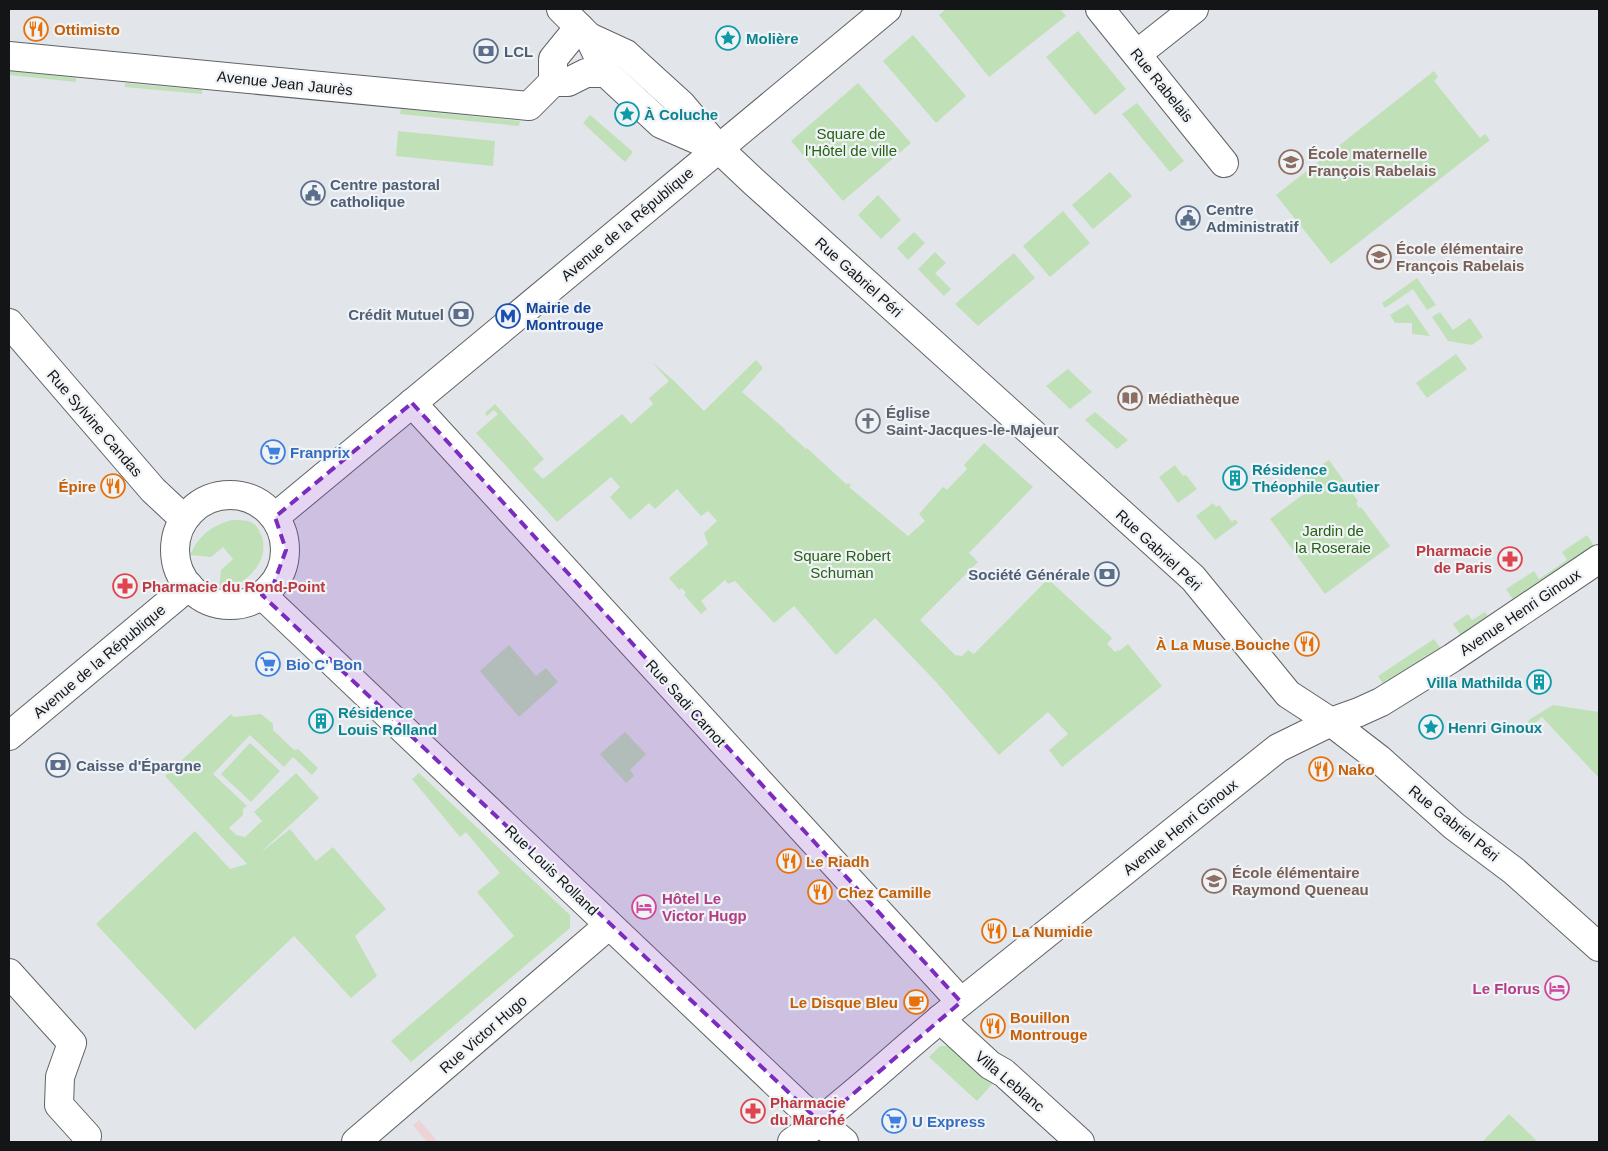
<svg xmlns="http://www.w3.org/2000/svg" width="1608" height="1151" font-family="Helvetica,sans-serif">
<rect width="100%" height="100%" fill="#e2e5e9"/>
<path fill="#eed3d6" d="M419,1120L432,1135L438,1142H427L413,1125Z"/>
<g fill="#c0e1b8">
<path d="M946,9H1060L1066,16L989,77L939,15Z"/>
<path d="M1078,31L1126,89L1095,115L1046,57Z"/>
<path d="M913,35L966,96L936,123L883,61Z"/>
<path d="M9,71L76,78V82L9,75Z"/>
<path d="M1434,71L1438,77L1434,81L1480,138L1485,134L1490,140L1331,264L1276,195Z"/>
<path d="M125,83L202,90V94L125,87Z"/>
<path d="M858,83L911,143L843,201L791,141Z"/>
<path d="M1137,103L1184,161L1170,172L1122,114Z"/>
<path d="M401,109L520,121L519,126L400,114Z"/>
<path d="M590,115L633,152L625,162L583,123Z"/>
<path d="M398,131L495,141L493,166L396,156Z"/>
<path d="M1110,172L1132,196L1093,229L1072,205Z"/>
<path d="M878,195L901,220L881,239L858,215Z"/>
<path d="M1063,211L1090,243L1050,277L1023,246Z"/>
<path d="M914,232L925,243L908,260L897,248Z"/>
<path d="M935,252L946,263L935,273L951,289L944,296L918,269Z"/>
<path d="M1014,253L1035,278L978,326L955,304Z"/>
<path d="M1417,278L1436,305L1427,310L1413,289L1385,308L1382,303Z"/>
<path d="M1408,304L1430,336L1412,334V323H1395L1390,315Z"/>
<path d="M1440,312L1453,330L1470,318L1483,337L1472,345L1448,341L1432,317Z"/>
<path d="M1456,354L1467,369L1427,398L1416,383Z"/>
<path d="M758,358L756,360L763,368L742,392L786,430L784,432L786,431L805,448V450L807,448L846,484V485L848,483L851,485L849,487L908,536L925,521L919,514L943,487L947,490L967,469L964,465L984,443L1033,487L969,553L978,562L920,620L955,655L962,656L968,650L974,654L1048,579L1112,638L1107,644L1115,652L1118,650L1119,651L1128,644L1162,686L1062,767L1049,750L1068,734L1048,712L999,755L937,683L875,618L836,655L794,606L774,623L735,581L728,584L725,580L701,601L707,609L701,614L684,595L686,593L682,588L679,590L669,578L708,544L704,533L717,521L708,511L701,516L677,489L655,509L649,503L630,520L610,497L620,487L611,477L557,522L476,433L498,414L494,410L487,416L485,413L495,404L544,459L533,469L543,479L622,414L631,424L653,404L649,398L669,381L652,362L674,381L704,411Z"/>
<path d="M1068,369L1092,392L1070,409L1046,386Z"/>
<path d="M1095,412L1128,440L1117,449L1085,420Z"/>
<path d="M1329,460L1358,501L1356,503L1359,508L1361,507L1390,546L1325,594L1270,519L1312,488L1305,477Z"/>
<path d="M1175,465L1183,476L1186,475L1197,489L1178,503L1159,477Z"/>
<path d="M1213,503L1216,507L1219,505L1232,522L1235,519L1238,523L1215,540L1196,516Z"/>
<path d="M232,520C238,520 245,520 251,522C257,525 260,531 262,537C270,564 243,587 219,591L221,570L233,559L223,547L211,557L190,555C198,536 212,525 232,520Z"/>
<path d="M1587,535L1594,546L1514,601L1506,589L1534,571L1539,579L1567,560L1562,552Z"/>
<path d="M1485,612L1489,618L1461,636L1453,624L1468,614L1472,620Z"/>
<path d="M1434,639L1441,649L1384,685L1378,676Z"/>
<path d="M509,645L536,676L546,668L558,682L519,717L480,671Z"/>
<path d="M1553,705L1599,712V778L1542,717L1528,729L1526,728L1529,720Z"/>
<path d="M231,714L234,717L261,714L273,724V730L294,750L298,749L318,768L312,775L293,757L284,767L250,735L213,774L247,806L243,809V815L229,828L236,835L245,837L262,821L254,812L296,773L319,798L259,854L290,829L316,861L333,847L386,909L355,936L377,976L351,998L294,936L195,1030L96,924L195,831L230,869L247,864L165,776Z"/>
<path d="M625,732L646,754L630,770L634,776L626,783L600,754Z"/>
<path d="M250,743L280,771L251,802L221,774Z"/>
<path d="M419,773L570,915V928L411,1062L391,1041L514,936L477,892L500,873L466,832L460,837L412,779Z"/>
<path d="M940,1046H952L993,1083L977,1101L929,1057Z"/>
<path d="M1509,1114L1536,1140L1534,1142H1482Z"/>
</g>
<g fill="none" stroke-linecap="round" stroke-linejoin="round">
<g stroke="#606365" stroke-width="30">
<g id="street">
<path d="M1100,9L1224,163"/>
<path d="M1137,54L1194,9"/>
<path d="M9,323L153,490L184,519"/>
<path d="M412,403L961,1002"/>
<path d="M262,595L799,1105L844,1142"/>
<path d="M9,973L72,1043L60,1077L59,1105L87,1136"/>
<path d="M940,1019L990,1065L1004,1073L1080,1142"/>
<path d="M356,1142L609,925"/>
</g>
</g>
<g stroke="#606365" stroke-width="30">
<g id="secondary">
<path d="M561,9L589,37L606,73L661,124L714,147"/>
<path d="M589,37L626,54L681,104L718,148L754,182L1193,578L1288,694L1331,722L1379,759L1454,826L1514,871L1599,947"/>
<path d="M9,56L529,106L553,82H568L586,73H606"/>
<path d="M553,82V59L579,27"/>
<circle cx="230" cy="550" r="55"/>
<path d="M275,517L887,9"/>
<path d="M9,736L189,586"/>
<path d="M792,1142C851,1100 903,1048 960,1003C1066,917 1172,833 1278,748L1331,722L1359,712L1381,702L1452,658L1599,559"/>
</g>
</g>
<use href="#street" stroke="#fff" stroke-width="28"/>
<use href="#secondary" stroke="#fff" stroke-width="28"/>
</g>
<path fill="#7b2cbf" fill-opacity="0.2" stroke="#7b2cbf" stroke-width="4" stroke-dasharray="10 6" stroke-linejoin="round" d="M412,403L961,1002L820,1122L262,595L274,583L286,550L275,517Z"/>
<defs>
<g id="restaurant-ring" transform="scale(1.25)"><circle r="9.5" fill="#eff3f6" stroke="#e8710a" stroke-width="1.5"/><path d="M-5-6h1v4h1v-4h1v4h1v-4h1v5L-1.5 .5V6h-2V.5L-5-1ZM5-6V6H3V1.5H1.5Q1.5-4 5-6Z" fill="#e8710a"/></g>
<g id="sight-ring" transform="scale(1.25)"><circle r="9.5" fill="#eff3f6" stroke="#0f9aa8" stroke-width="1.5"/><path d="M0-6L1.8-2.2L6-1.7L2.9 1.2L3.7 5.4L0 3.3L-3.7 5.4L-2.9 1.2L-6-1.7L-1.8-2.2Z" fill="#0f9aa8"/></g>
<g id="bank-ring" transform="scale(1.25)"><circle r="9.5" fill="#eff3f6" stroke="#5c6f8a" stroke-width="1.5"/><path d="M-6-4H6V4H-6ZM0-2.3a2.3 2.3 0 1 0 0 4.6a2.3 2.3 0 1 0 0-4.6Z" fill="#5c6f8a"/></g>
<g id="school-ring" transform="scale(1.25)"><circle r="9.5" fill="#eff3f6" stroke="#8d6e63" stroke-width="1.5"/><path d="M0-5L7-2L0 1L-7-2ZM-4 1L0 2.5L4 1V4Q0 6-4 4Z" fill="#8d6e63"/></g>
<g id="civic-ring" transform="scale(1.25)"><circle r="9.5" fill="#eff3f6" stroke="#5c6f8a" stroke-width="1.5"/><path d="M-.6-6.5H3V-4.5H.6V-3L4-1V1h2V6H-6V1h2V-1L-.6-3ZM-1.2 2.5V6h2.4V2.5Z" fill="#5c6f8a"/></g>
<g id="metro-ring" transform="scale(1.25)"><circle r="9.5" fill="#eff3f6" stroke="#1a4fb4" stroke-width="1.5"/><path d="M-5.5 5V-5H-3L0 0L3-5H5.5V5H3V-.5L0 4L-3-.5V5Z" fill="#1a4fb4"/></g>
<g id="library-ring" transform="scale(1.25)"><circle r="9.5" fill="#eff3f6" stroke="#8d6e63" stroke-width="1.5"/><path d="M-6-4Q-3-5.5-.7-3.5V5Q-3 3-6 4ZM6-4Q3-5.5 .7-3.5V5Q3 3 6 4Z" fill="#8d6e63"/></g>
<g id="church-ring" transform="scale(1.25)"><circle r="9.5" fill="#eff3f6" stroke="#6b7280" stroke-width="1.5"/><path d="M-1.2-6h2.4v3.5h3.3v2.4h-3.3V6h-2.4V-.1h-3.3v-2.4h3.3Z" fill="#6b7280"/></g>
<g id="supermarket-ring" transform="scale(1.25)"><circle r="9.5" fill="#eff3f6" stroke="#3f7fe0" stroke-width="1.5"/><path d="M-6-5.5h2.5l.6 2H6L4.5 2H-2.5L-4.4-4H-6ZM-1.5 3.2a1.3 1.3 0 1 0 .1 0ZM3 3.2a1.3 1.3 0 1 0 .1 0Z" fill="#3f7fe0"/></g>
<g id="building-ring" transform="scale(1.25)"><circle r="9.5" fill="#eff3f6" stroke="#0f9aa8" stroke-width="1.5"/><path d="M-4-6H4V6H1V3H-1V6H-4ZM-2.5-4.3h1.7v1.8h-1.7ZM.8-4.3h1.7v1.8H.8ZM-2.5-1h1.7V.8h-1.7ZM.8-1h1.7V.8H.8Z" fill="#0f9aa8"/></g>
<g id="pharmacy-ring" transform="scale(1.25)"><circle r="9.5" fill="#eff3f6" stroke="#e0444e" stroke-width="1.5"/><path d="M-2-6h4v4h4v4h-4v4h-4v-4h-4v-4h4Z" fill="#e0444e"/></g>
<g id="hotel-ring" transform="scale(1.25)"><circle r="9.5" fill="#eff3f6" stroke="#d1479c" stroke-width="1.5"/><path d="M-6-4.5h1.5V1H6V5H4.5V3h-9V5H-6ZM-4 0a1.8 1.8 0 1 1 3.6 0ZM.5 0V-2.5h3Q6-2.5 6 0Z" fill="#d1479c"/></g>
<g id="cafe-ring" transform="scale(1.25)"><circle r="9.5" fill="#eff3f6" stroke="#e8710a" stroke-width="1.5"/><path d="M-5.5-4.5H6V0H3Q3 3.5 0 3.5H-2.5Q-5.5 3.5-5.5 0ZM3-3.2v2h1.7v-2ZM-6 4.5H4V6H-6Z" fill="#e8710a"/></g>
</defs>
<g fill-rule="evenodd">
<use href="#restaurant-ring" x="36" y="29"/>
<use href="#sight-ring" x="728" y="38"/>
<use href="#bank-ring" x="486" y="51"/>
<use href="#sight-ring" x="627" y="114"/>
<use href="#school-ring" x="1291" y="162"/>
<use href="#civic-ring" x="313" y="193"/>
<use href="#civic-ring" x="1188" y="218"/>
<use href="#school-ring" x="1379" y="257"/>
<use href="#bank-ring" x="461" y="314"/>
<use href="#metro-ring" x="508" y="316"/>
<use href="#library-ring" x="1130" y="398"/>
<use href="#church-ring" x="868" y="421"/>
<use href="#supermarket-ring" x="273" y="452"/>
<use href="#building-ring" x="1235" y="478"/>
<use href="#restaurant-ring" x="113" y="486"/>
<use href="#pharmacy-ring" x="1510" y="559"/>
<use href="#bank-ring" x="1107" y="574"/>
<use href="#pharmacy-ring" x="125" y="586"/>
<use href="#restaurant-ring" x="1307" y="644"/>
<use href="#supermarket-ring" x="268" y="664"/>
<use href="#building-ring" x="1539" y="682"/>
<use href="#building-ring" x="321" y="721"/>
<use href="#sight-ring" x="1431" y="727"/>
<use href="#bank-ring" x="58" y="765"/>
<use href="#restaurant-ring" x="1321" y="769"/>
<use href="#restaurant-ring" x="789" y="861"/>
<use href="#school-ring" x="1214" y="881"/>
<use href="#restaurant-ring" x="820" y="892"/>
<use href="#hotel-ring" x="644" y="907"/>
<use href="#restaurant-ring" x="994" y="931"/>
<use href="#hotel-ring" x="1557" y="988"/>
<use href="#cafe-ring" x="916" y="1002"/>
<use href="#restaurant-ring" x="993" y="1026"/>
<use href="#pharmacy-ring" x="753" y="1111"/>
<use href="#supermarket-ring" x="894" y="1121"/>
</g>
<g text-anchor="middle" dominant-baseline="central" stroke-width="4.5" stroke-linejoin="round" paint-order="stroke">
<g font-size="15" font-weight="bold" fill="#c56008" stroke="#eff3f6" text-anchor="start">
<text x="54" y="29">Ottimisto</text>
<text x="96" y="486" text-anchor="end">Épire</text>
<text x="1290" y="644" text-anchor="end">À La Muse Bouche</text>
<text x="1338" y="769">Nako</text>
<text x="806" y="861">Le Riadh</text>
<text x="838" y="892">Chez Camille</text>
<text x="1012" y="931">La Numidie</text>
<text x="898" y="1002" text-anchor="end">Le Disque Bleu</text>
<text x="1010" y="1017">Bouillon<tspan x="1010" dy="17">Montrouge</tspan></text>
</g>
<g font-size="15" font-weight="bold" fill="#0d838f" stroke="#eff3f6" text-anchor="start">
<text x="746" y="38">Molière</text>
<text x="644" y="114">À Coluche</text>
<text x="1252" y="469">Résidence<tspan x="1252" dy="17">Théophile Gautier</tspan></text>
<text x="1522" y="682" text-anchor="end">Villa Mathilda</text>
<text x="338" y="712">Résidence<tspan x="338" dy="17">Louis Rolland</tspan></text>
<text x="1448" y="727">Henri Ginoux</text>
</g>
<g font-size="15" font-weight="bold" fill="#4e5e75" stroke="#eff3f6" text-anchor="start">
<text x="504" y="51">LCL</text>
<text x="330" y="184">Centre pastoral<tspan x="330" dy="17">catholique</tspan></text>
<text x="1206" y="209">Centre<tspan x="1206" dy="17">Administratif</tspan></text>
<text x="444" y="314" text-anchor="end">Crédit Mutuel</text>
<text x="1090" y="574" text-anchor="end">Société Générale</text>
<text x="76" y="765">Caisse d'Épargne</text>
</g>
<g font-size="15" fill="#141517" stroke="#eff3f6">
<text transform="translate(285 83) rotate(6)">Avenue Jean Jaurès</text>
<text transform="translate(1162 85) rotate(51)">Rue Rabelais</text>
<text transform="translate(627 224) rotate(-40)">Avenue de la République</text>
<text transform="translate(859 277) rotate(42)">Rue Gabriel Péri</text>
<text transform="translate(95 423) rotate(49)">Rue Sylvine Candas</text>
<text transform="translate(1159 550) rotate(43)">Rue Gabriel Péri</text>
<text transform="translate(1520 612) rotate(-34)">Avenue Henri Ginoux</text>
<text transform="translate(99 661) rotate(-40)">Avenue de la République</text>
<text transform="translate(686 703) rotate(48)">Rue Sadi Carnot</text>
<text transform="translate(1454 823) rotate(39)">Rue Gabriel Péri</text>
<text transform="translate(1180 827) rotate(-39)">Avenue Henri Ginoux</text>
<text transform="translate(552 870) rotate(44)">Rue Louis Rolland</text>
<text transform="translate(483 1034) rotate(-41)">Rue Victor Hugo</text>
<text transform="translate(1010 1081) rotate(40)">Villa Leblanc</text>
</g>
<g font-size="15" fill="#276115" stroke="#eff3f6">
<text x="851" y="133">Square de<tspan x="851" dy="17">l'Hôtel de ville</tspan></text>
<text x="1333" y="530">Jardin de<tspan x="1333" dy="17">la Roseraie</tspan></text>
<text x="842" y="555">Square Robert<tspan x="842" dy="17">Schuman</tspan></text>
</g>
<g font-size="15" font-weight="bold" fill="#785e54" stroke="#eff3f6" text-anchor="start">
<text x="1308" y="153">École maternelle<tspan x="1308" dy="17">François Rabelais</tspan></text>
<text x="1396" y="248">École élémentaire<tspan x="1396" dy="17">François Rabelais</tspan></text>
<text x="1148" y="398">Médiathèque</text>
<text x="1232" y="872">École élémentaire<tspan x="1232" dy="17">Raymond Queneau</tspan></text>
</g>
<g font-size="15" font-weight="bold" fill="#164399" stroke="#eff3f6" text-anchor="start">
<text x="526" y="307">Mairie de<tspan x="526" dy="17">Montrouge</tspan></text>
</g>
<g font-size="15" font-weight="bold" fill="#5b616d" stroke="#eff3f6" text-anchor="start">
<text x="886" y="412">Église<tspan x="886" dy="17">Saint-Jacques-le-Majeur</tspan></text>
</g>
<g font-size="15" font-weight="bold" fill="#366cbe" stroke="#eff3f6" text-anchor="start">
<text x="290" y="452">Franprix</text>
<text x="286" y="664">Bio C' Bon</text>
<text x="912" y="1121">U Express</text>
</g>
<g font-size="15" font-weight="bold" fill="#be3a42" stroke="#eff3f6" text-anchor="start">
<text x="1492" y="550" text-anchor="end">Pharmacie<tspan x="1492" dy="17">de Paris</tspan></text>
<text x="142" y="586">Pharmacie du Rond-Point</text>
<text x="770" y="1102">Pharmacie<tspan x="770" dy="17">du Marché</tspan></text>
</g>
<g font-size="15" font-weight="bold" fill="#b23c85" stroke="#eff3f6" text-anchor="start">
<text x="662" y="898">Hôtel Le<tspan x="662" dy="17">Victor Hugp</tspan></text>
<text x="1540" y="988" text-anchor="end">Le Florus</text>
</g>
</g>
<rect width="1608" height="1151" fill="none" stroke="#141517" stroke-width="20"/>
</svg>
